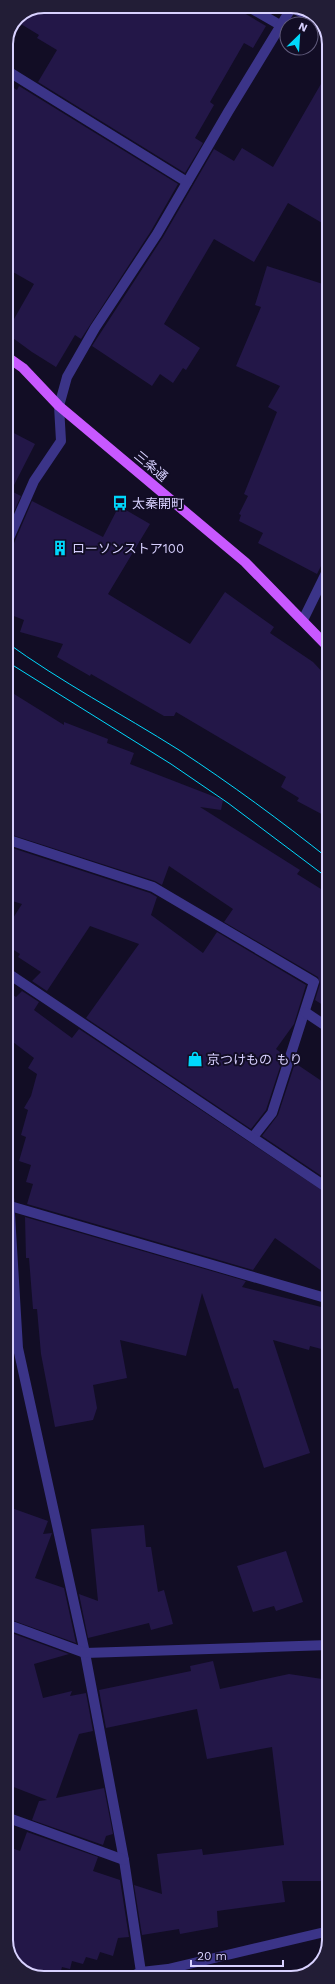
<svg xmlns="http://www.w3.org/2000/svg" width="335" height="1984" font-family="'Work Sans','Noto Sans JP',sans-serif">
<rect width="100%" height="100%" fill="#120d25"/>
<g fill="#231748">
<path d="M44,6H232L266,26L253,48L244,43L210,102L214,105L195,138L203,143L185,173L38,82L57,50L37,38L39,35L16,21L17,17Z"/>
<path d="M329,70V227L288,203L254,262L214,239L164,324L200,348L186,370L183,368L173,383L160,374L152,386L92,346L163,237L214,149L234,161L242,148L273,167Z"/>
<path d="M6,83L17,90L19,86L178,184L151,231L81,339L75,335L56,367L32,352L6,333L34,284L6,268Z"/>
<path d="M267,266L329,286V494L322,510L329,513V550L317,574L258,543L263,533L239,521L241,515L239,514L248,496L244,494L277,412L268,407L280,386L236,366L261,307L255,305Z"/>
<path d="M6,429L35,444L11,491L21,496L6,529Z"/>
<path d="M32,501L103,537L119,506L150,524L108,594L190,644L225,592L274,627L270,633L313,662L329,679V818L297,801L299,798L281,787L286,777L176,712L174,716H164L91,674L90,676L57,657L63,644L20,632L24,620L6,613V551L12,548Z"/>
<path d="M6,689L64,725V722L108,739L107,743L134,753L130,764L223,800L221,810L200,807L300,870L297,874L329,894V1009L315,1000L320,984L318,977L224,922L233,909L169,866L162,885L155,881L6,833Z"/>
<path d="M6,846L150,893L157,897L151,915L203,953L217,932L306,985L294,1024L276,1049L284,1055L266,1110L251,1129L86,1018L139,944L90,926L47,991L32,981L41,972L18,957L20,954L6,945V929L22,904L6,899Z"/>
<path d="M6,990L16,997L22,991L39,1002L34,1010L72,1038L79,1029L329,1195V1276L275,1238L253,1270L27,1204L33,1184L26,1182L31,1165L19,1161L26,1137L21,1135L28,1110L24,1108L31,1096L37,1074L28,1068L34,1058L13,1042L12,1044L6,1005Z"/>
<path d="M295,1063L329,1086V1181L262,1136L278,1115Z"/>
<path d="M25,1217L246,1281L242,1287L329,1309V1351L310,1346L309,1350L273,1340L310,1453L264,1468L238,1388L234,1389L202,1293L186,1356L120,1340L127,1378L93,1385L97,1408L93,1420L55,1427L41,1354L37,1309H33L29,1258H26Z"/>
<path d="M6,1506L48,1521L43,1534L52,1533L35,1578L64,1588L76,1643L6,1618Z"/>
<path d="M144,1525L146,1547H151L158,1592L164,1590L173,1624L151,1630L149,1623L88,1638L79,1594L98,1601L91,1529Z"/>
<path d="M286,1551L303,1602L276,1611L274,1606L253,1612L237,1566Z"/>
<path d="M6,1631L69,1654L34,1664L43,1698L72,1691L70,1696L86,1693L93,1731L79,1734L56,1798L104,1788L113,1834L106,1836L103,1845L32,1820L39,1801L47,1800L6,1784Z"/>
<path d="M213,1661L220,1689L289,1674L329,1680V1749L323,1748V1881H282L285,1902L217,1911L218,1927L180,1934L179,1929L142,1935L134,1885L162,1894L157,1854L202,1849L203,1855L284,1845L272,1747L207,1759L197,1709L106,1728L99,1690L191,1671L190,1666Z"/>
<path d="M27,1832L98,1857L93,1871L120,1880L129,1937L118,1938L113,1956L100,1952L97,1960L86,1957L83,1964L72,1961L70,1969L62,1967L59,1978H49L36,1971L34,1975L17,1967L6,1945V1846L20,1851Z"/>
</g>
<g fill="none" stroke-linecap="round" stroke-linejoin="round">
<g stroke="#3b3488" stroke-width="10">
<path d="M247,6L280,25"/>
<path d="M6,70L187,182"/>
<path d="M6,545L34,481L61,441L59,406L67,377L95,328L157,234L228,112L292,7L322,25"/>
<path d="M303,620L329,567"/>
<path d="M6,839L153,887L314,982L272,1113L253,1137"/>
<path d="M6,972L329,1189"/>
<path d="M305,1012L329,1028"/>
<path d="M6,1147L18,1348L85,1653L124,1860L141,1972"/>
<path d="M10,1206L329,1299"/>
<path d="M6,1624L85,1653L329,1645"/>
<path d="M6,1817L124,1860"/>
<path d="M128,1978L141,1972L168,1969L329,1931"/>
</g>
<path stroke="#c858ff" stroke-width="10" d="M6,356L23,368L59,406L245,562L329,648"/>
<g stroke="#00d8fc" stroke-width="1">
<path d="M6,642C61,682 122,714 179,750C231,784 281,821 329,859"/>
<path d="M6,661L171,764L228,803L329,879"/>
</g>
</g>
<defs>
<g id="bus-bare" transform="scale(1.2)"><path d="M-5-6H5V4H4V6H2V4H-2V6H-4V4H-5ZM-3.5-4V0h7V-4ZM-3.5 1.2v1.5H-2V1.2ZM2 1.2v1.5H3.5V1.2Z" fill="#00d8fc" stroke="#120d25" stroke-width="2.5" paint-order="stroke"/></g>
<g id="building-bare" transform="scale(1.2)"><path d="M-4-6H4V6H1V3H-1V6H-4ZM-2.5-4.3h1.7v1.8h-1.7ZM.8-4.3h1.7v1.8H.8ZM-2.5-1h1.7V.8h-1.7ZM.8-1h1.7V.8H.8Z" fill="#00d8fc" stroke="#120d25" stroke-width="2.5" paint-order="stroke"/></g>
<g id="shop-bare" transform="scale(1.2)"><path d="M-5-2.5h2.3a2.7 3.5 0 0 1 5.4 0H5L5.5 6h-11ZM-1.5-2.5h3a1.5 2.3 0 0 0-3 0Z" fill="#00d8fc" stroke="#120d25" stroke-width="2.5" paint-order="stroke"/></g>
</defs>
<g fill-rule="evenodd">
<use href="#bus-bare" x="120" y="503"/>
<use href="#building-bare" x="60" y="548"/>
<use href="#shop-bare" x="195" y="1059"/>
</g>
<g text-anchor="middle" dominant-baseline="central" stroke-width="4" stroke-linejoin="round" paint-order="stroke">
<g font-size="13" fill="#d8d1ff" stroke="#120d25">
<text transform="translate(151 466) rotate(40)">三条通</text>
</g>
<g font-size="13" fill="#d8d1ff" stroke="#120d25" text-anchor="start">
<text x="132" y="503">太秦開町</text>
<text x="72" y="548">ローソンストア100</text>
<text x="207" y="1059">京つけもの もり</text>
</g>
</g>
<path d="M0 0H335V1984H0ZM44 13H291A31 31 0 0 1 322 44V1940A31 31 0 0 1 291 1971H44A31 31 0 0 1 13 1940V44A31 31 0 0 1 44 13Z" fill="#221d36" fill-rule="evenodd"/>
<path fill="none" stroke="#d8d1ff" stroke-width="2" d="M44 13H291A31 31 0 0 1 322 44V1940A31 31 0 0 1 291 1971H44A31 31 0 0 1 13 1940V44A31 31 0 0 1 44 13Z"/>
<g transform="translate(299 36) rotate(25)"><circle r="19" fill="#120d25" stroke="#615b7c"/>
<path d="M0-3L7 15L0 10L-7 15Z" fill="#00d8fc"/>
<text y="-6" font-size="11" font-weight="bold" text-anchor="middle" fill="#d8d1ff">N</text>
</g>
<path d="M191 1960v6h92v-6" fill="none" stroke="#d8d1ff" stroke-width="2"/>
<text x="197" y="1960" font-size="12" fill="#d8d1ff" stroke="#120d25" stroke-width="3" paint-order="stroke">20 m</text>
</svg>
